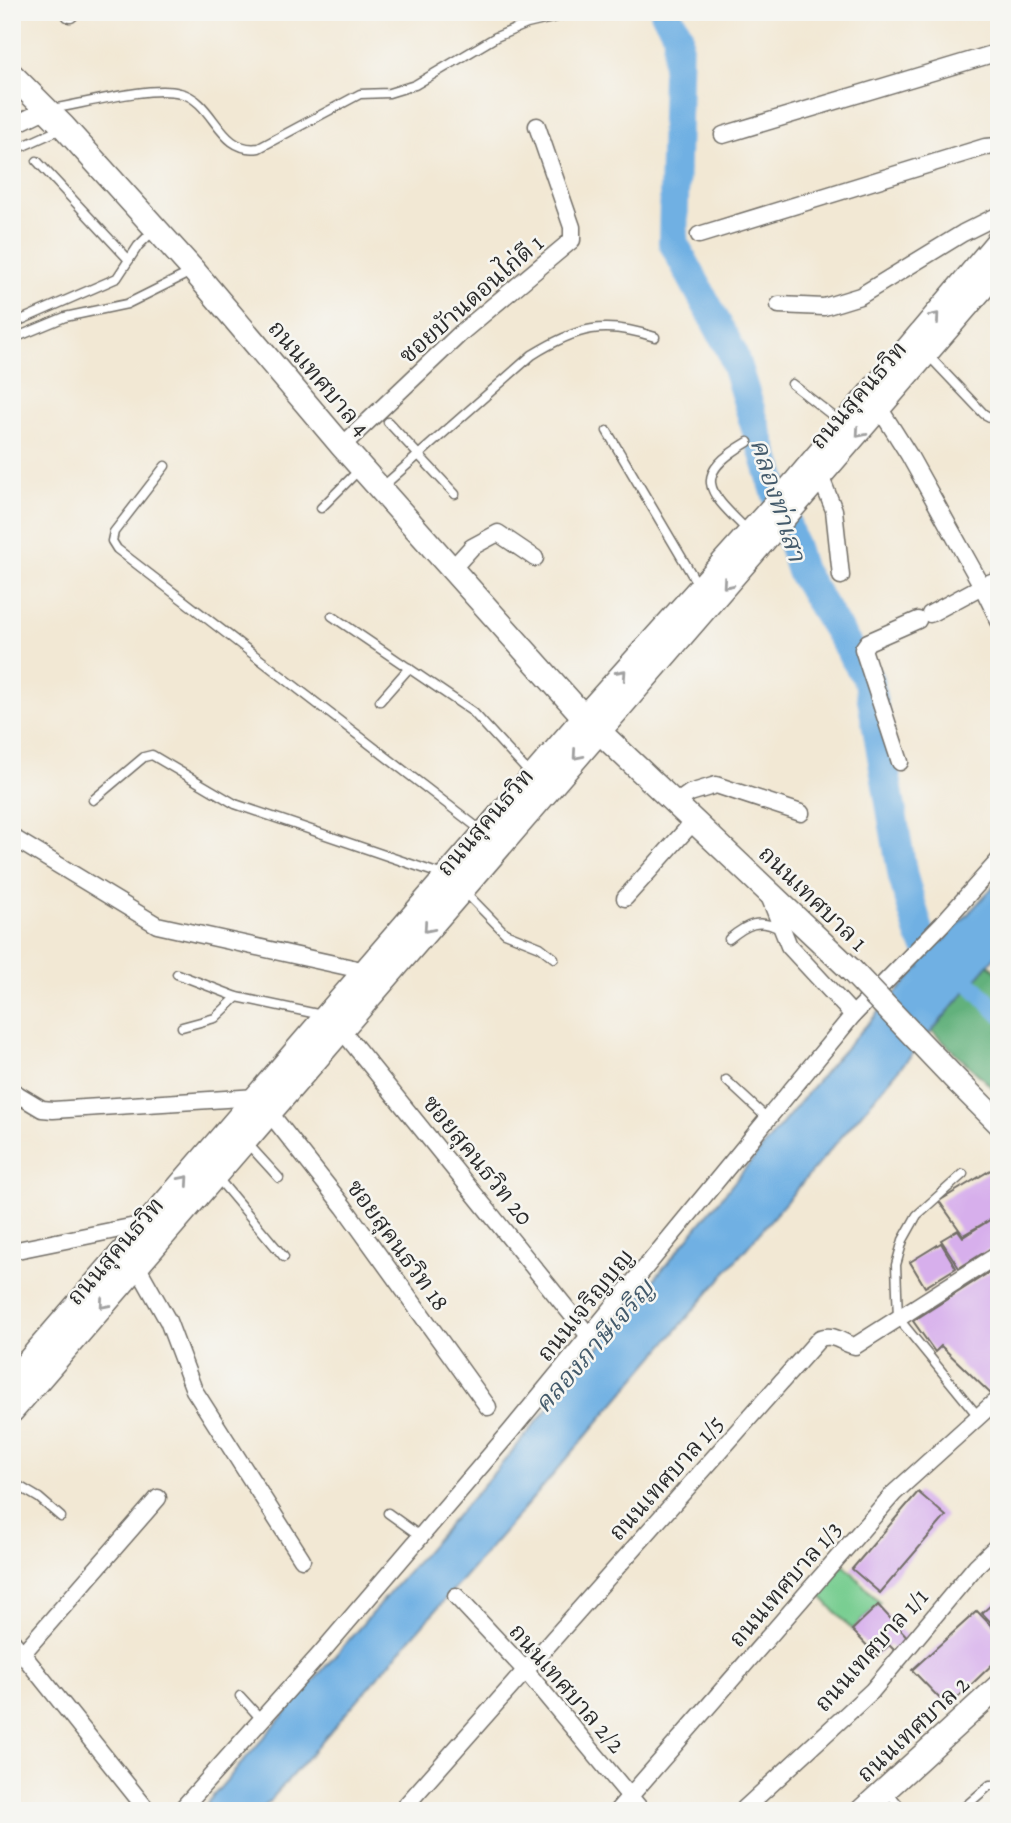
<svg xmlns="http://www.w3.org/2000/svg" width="1011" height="1823" font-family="Alegreya,'Noto Serif Thai',serif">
<rect width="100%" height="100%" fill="#f6f6f2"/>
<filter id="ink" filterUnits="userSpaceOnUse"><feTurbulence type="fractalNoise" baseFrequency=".0143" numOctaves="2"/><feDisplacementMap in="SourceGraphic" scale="14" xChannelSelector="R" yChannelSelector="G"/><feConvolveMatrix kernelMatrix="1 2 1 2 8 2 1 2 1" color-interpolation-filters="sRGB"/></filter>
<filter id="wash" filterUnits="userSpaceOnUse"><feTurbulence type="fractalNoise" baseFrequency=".00686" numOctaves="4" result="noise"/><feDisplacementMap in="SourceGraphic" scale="28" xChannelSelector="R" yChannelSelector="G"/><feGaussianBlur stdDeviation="1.57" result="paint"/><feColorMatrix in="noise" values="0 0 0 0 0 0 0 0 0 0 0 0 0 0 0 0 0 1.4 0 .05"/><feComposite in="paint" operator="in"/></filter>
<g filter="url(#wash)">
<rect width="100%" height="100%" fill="#f2e8d4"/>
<path fill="#79ce92" stroke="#527c5e" stroke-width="2" d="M844,1564L880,1603L852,1630L818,1593Z"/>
<path fill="#62b17c" stroke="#466e54" stroke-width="2" d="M989,964L999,975V1094L932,1031Z"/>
<path fill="#6fb0e3" stroke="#4d6e87" stroke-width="2" d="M999,880V952L547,1482L261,1811H200L512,1452L833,1062Z"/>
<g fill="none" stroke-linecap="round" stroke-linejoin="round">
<path stroke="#6fb0e3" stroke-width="18" d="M955,968L999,1013"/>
<path stroke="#6fb0e3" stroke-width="30" d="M665,12L678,34L673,242L732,352L801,571L869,681L903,877L920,934L945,978"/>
</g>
<g id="blocks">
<g fill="#d7afec">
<path d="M999,1165V1243L959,1268L941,1240L958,1230L963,1237L993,1218L963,1235L939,1201Z"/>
<path d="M941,1243L956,1268L925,1287L910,1262Z"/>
<path d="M999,1266V1393L994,1397L941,1346L935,1352L913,1321Z"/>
<path d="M918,1492L946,1516L880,1593L852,1569Z"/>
<path d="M999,1598V1631L982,1613Z"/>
<path d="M878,1605L911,1641L897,1653L889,1645L877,1656L852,1630Z"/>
<path d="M977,1611L999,1634V1658L948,1707L912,1670Z"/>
</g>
</g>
</g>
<g filter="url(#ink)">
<use href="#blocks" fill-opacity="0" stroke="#716d66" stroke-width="2"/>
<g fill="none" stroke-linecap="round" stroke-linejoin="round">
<g stroke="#716d66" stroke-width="11">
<g id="lane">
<path d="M51,109C83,104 151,85 180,93C215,101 218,154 259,148L360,94L389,93L415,85L496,37L527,24L565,15"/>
<path d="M12,151L61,129"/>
<path d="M37,161L129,260"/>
<path d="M12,324L117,278L138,246L154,230"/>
<path d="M12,339L65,317L127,304L191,272"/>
<path d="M928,355L984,414L999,422"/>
<path d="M792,384L842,423"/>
<path d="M388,422L455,494"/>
<path d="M607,431L698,585"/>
<path d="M748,442C688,477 710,493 749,532"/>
<path d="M165,466L114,532L112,541L117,549L482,831"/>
<path d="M381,488L532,355C577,327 604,320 655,337"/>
<path d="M321,508L361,468"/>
<path d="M332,616L473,712L532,776"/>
<path d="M380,701L409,668"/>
<path d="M93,800L144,757L152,755L235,804L443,875"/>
<path d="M464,891L505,933L540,947L554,958"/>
<path d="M729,939C747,924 759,918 780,929"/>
<path d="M177,974L237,997L322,1015"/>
<path d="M182,1027L215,1018L237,997"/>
<path d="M726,1080L768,1119"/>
<path d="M248,1144L279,1178"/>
<path d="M963,1174L917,1215L903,1240L896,1265L898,1318L978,1416"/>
<path d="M216,1176L284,1257"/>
<path d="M12,1482L39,1498L61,1517"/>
<path d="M388,1513L420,1536"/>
<path d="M240,1696L262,1720"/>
<path d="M888,1792L904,1811"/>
<path d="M960,1811L990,1785H999"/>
</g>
</g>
<g stroke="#716d66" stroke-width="19">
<g id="street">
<path d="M69,12L70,14"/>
<path d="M12,126L45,110"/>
<path d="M723,135L999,52"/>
<path d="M699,235L985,147L999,146"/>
<path d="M779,305L824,307L860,296L963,233L999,215"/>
<path d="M871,405L885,417L909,455L982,586L999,579"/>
<path d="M342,446L462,332L572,240V227L537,126"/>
<path d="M821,478L834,510L841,576"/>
<path d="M452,569L472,547L498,533L535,558"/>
<path d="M930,614L982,586L999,621"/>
<path d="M900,762L863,649L868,642L918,620"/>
<path d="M676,803L690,793L716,785L801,813"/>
<path d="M12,837L157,925L366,971"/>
<path d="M769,896L789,946L853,1015"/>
<path d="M625,898L694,821"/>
<path d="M337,1024L589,1336"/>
<path d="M12,1091L42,1109L53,1110L257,1097"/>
<path d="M269,1112L344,1207L488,1407"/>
<path d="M12,1251L150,1223"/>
<path d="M137,1266L168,1321L194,1390L302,1559"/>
<path d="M456,1596L525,1670L642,1811"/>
<path d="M12,1641L148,1811"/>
<path d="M22,1654L158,1498"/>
<path d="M407,1804L820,1338C835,1333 841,1343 855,1346L999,1254"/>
<path d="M180,1811L321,1653L510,1432L853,1015L942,924L999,860"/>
<path d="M617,1811L894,1493L999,1398"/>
<path d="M742,1811L872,1691L976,1566L999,1544"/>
</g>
</g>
<g stroke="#716d66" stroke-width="26">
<g id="secondary">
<path d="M12,75L64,127L194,271L342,446L584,717L851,970"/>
<path d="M958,1082L999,1123"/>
<path d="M12,1380L584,717L796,481L999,240"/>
<path d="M12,1411L999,269"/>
<path d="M862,1811L999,1686"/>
</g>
</g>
<use href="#lane" stroke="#fff" stroke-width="8"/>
<use href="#street" stroke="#fff" stroke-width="16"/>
<use href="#secondary" stroke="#fff" stroke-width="23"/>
<g stroke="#716d66" stroke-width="26" stroke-linecap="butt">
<path id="secondary-bridge" d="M851,970L958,1082"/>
</g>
<use href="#secondary-bridge" stroke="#fff" stroke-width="23"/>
</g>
<defs><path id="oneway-chevron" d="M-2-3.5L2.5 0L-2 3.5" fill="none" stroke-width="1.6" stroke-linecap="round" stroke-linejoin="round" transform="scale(1.75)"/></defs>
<g stroke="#a0a0a0">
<use href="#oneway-chevron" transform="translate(935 317) rotate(-50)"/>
<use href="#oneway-chevron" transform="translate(860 433) rotate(131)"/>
<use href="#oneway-chevron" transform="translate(727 584) rotate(131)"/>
<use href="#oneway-chevron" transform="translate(622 674) rotate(-48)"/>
<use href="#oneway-chevron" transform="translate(577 755) rotate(131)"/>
<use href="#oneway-chevron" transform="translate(428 928) rotate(131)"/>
<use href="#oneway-chevron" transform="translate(185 1180) rotate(-49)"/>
<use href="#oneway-chevron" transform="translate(104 1304) rotate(131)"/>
</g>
</g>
<g text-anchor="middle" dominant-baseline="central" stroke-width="5" stroke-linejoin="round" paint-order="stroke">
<g font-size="24" fill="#2b2b2b" stroke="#f6f6f2">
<text transform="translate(471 299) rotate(-41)">ซอยบัานดอนไก่ดี 1</text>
<text transform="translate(319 378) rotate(50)">ถนนเทศบาล 4</text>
<text transform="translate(858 395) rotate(-49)">ถนนสุคนธวิท</text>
<text transform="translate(485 822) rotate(-49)">ถนนสุคนธวิท</text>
<text transform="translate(813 898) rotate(44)">ถนนเทศบาล 1</text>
<text transform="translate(478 1160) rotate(51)">ซอยสุคนธวิท 20</text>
<text transform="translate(398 1245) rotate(54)">ซอยสุคนธวิท 18</text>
<text transform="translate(115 1251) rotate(-49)">ถนนสุคนธวิท</text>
<text transform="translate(585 1305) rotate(-51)">ถนนเจริญบุญ</text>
<text transform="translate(666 1478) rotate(-48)">ถนนเทศบาล 1/5</text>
<text transform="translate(785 1584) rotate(-49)">ถนนเทศบาล 1/3</text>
<text transform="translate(871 1650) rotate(-48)">ถนนเทศบาล 1/1</text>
<text transform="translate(567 1688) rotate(49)">ถนนเทศบาล 2/2</text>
<text transform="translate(913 1729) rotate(-43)">ถนนเทศบาล 2</text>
</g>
<g font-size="26" font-style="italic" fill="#435a6b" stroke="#f6f6f2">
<text transform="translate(778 500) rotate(72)">คลองท่าเสา</text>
<text transform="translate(594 1346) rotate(-49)">คลองภาษีเจริญ</text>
</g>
</g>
<rect width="1011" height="1823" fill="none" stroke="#f6f6f2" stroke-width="42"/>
</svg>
